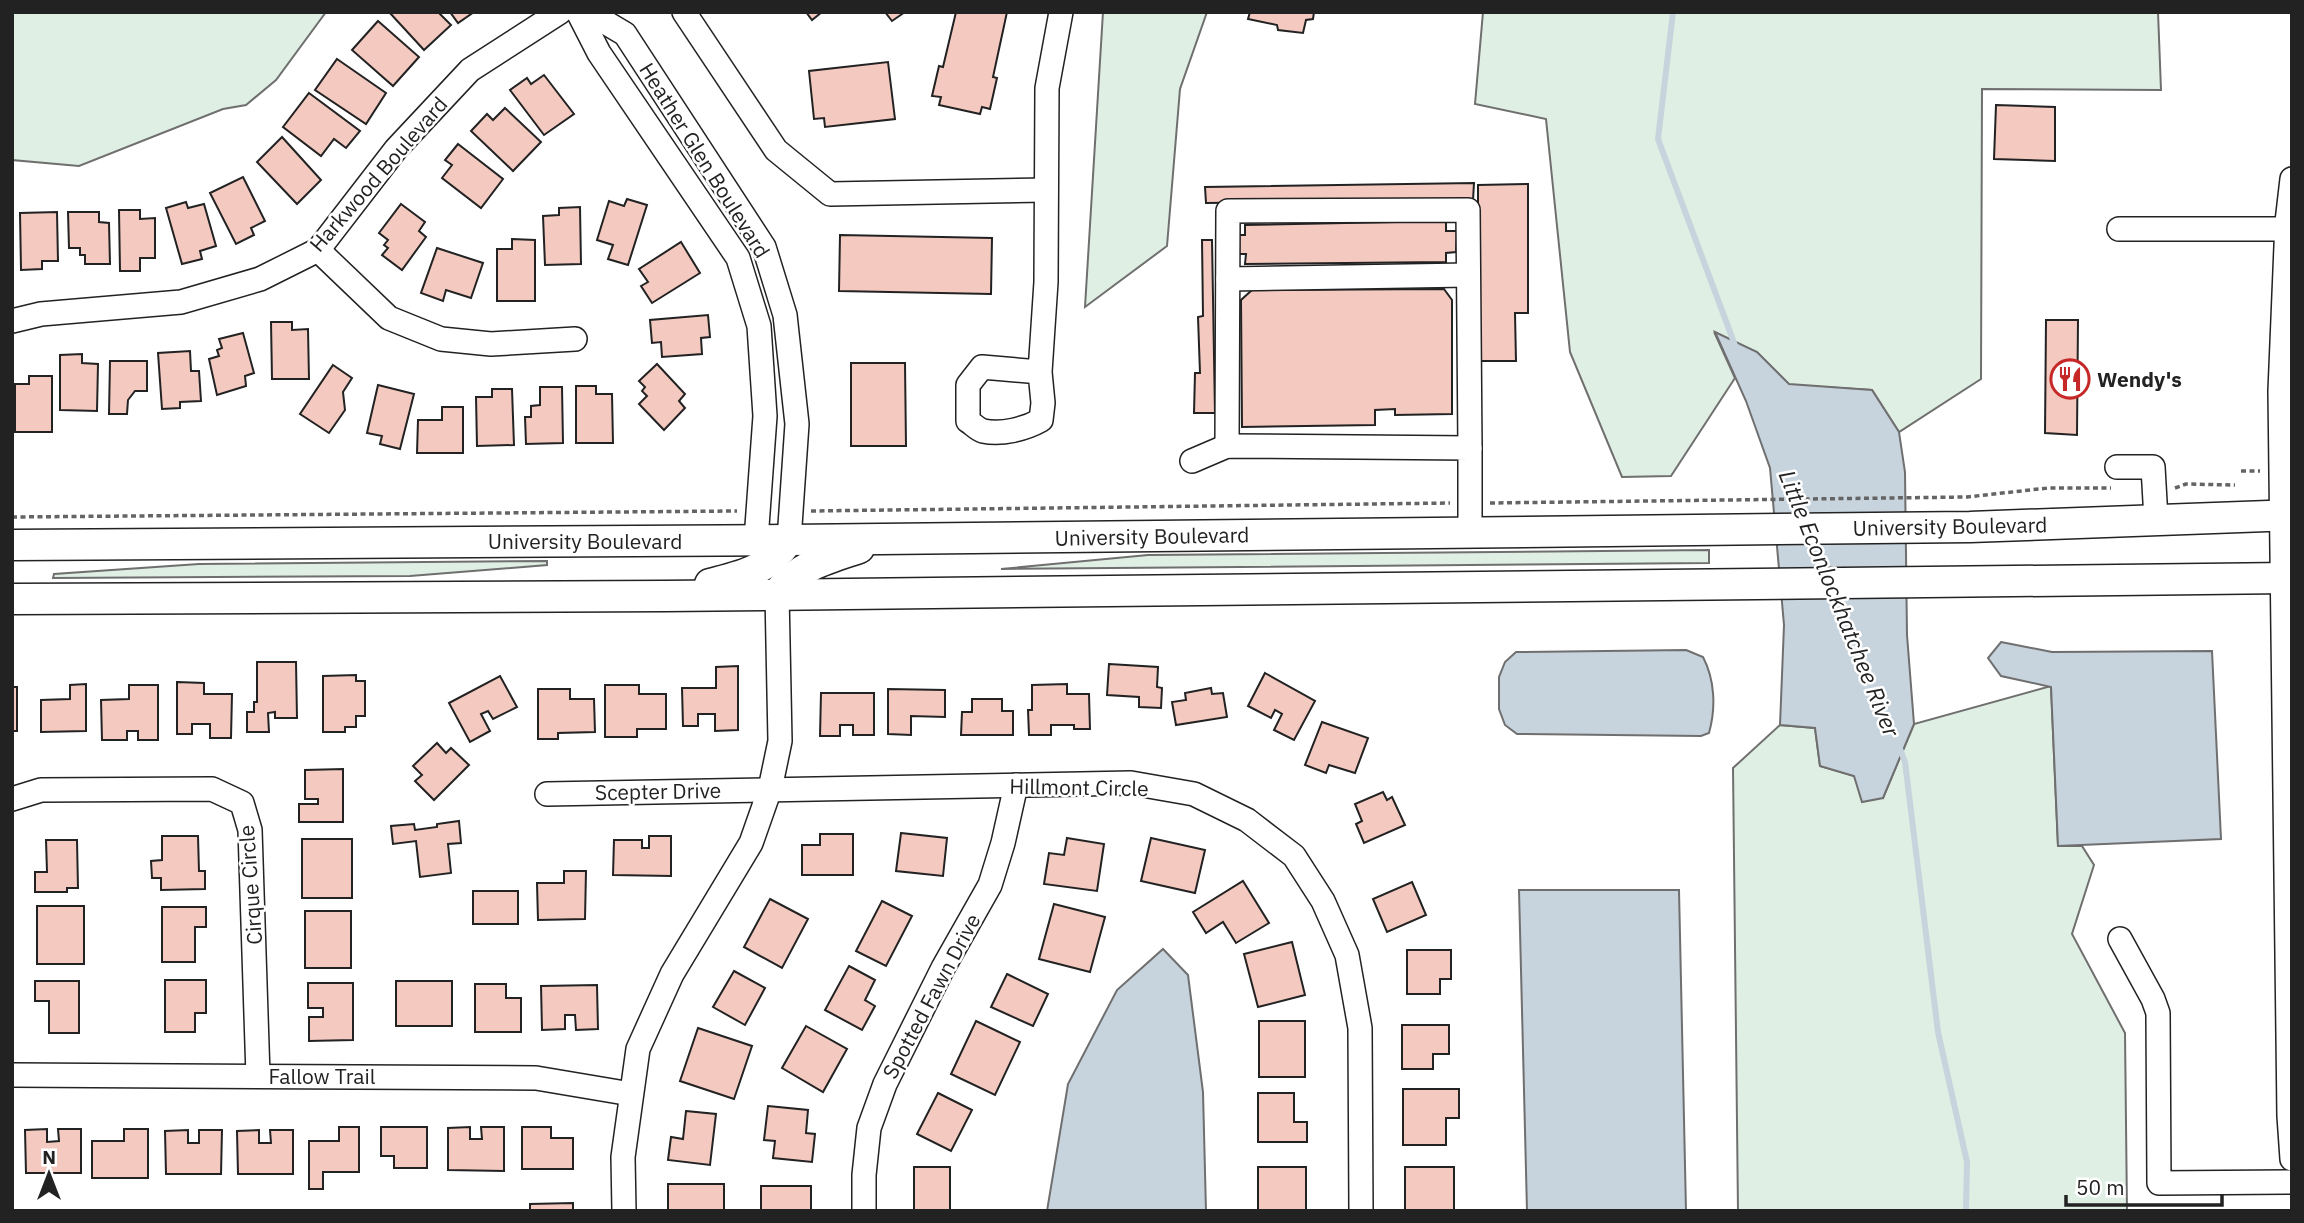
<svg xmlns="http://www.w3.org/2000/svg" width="2304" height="1223" font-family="'IBM Plex Sans',sans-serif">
<rect width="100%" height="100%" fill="#fff"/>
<g fill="#e0efe3" stroke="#6f6f6f" stroke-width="2">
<path d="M12,12H326L276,80L246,105L223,109L79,166L12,160Z"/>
<path d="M1103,12H1207L1180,89L1167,246L1085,307Z"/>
<path d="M1483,12H2158L2161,90L1982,89L1981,379L1899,432L1872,390L1789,385L1757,352L1715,334L1735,378L1671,476L1622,477L1570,352L1546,119L1475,104Z"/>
<path d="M1709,550V563L1001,569L1148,555Z"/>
<path d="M547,561V565L410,576L53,578L54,574L199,564Z"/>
<path d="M2051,686L2058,846H2082L2094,865L2072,934L2125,1033L2127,1211H1738L1733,768L1780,725L1815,728L1820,766L1854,776L1883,798L1914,724Z"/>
</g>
<g fill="#c7d3dd" stroke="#6f6f6f" stroke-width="2">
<path d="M1715,332L1757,352L1789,384L1872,390L1899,432L1905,472L1907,635L1914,724L1883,798L1862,802L1854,776L1820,766L1815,728L1780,725L1784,625L1770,468L1746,401Z"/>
<path d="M2001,642L2052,652L2212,651L2221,839L2058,846L2051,687L2001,676L1988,658Z"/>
<path d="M1686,650L1703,657C1715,680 1716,708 1709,733L1701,736L1517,734L1505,725L1499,709V677L1505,662L1516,652Z"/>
<path d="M1519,890H1679L1686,1211H1527Z"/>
<path d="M1163,949L1188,975L1203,1092L1206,1211H1047L1068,1084L1117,990Z"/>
</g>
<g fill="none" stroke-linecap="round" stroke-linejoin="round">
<g stroke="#c7d3dd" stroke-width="6">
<path d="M1673,12L1658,139L1736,348"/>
<path d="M1899,746L1905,762L1938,1032L1967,1162L1966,1211"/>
</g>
</g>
<g fill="#f3c9c0" stroke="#222" stroke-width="2">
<path d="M389,12H438L451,25L424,50Z"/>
<path d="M450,12H474L458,23Z"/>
<path d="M806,12H822L812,20Z"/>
<path d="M885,12H905L892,21Z"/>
<path d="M956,12H1007L993,77L997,78L990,109L982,107L980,114L939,105L941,97L932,96L939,66L943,67Z"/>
<path d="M1250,12H1314L1313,19L1306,20L1303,33L1278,30L1277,25L1248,19Z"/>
<path d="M378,21L419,57L393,86L352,50Z"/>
<path d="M337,59L386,93L366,124L315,90Z"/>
<path d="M888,62L895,119L825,127L824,118L814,119L809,71Z"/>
<path d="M544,75L574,114L544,135L510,90L527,78L531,84Z"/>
<path d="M309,93L360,131L346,148L334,139L321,156L283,127Z"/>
<path d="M1996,105L2055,107V161L1994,159Z"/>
<path d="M505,108L541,142L513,171L471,131L487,114L493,120Z"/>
<path d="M282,137L321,180L297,204L257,162Z"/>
<path d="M458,144L503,179L481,208L442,178L452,165L445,160Z"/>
<path d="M243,177L265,221L251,228L254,235L236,244L210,193Z"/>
<path d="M1474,183L1473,200L1206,203L1205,187Z"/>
<path d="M1528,184V313H1515L1516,361H1478V185Z"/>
<path d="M627,199L647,205L628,265L608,259L613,245L597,240L609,201L624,206Z"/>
<path d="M186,202L188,208L204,204L216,246L200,251L202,259L182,264L166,208Z"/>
<path d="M401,204L425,222L419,231L426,237L402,270L382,255L388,248L384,245L388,240L379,233Z"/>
<path d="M580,207L581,264L545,265L543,216L559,215V208Z"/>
<path d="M119,210H140V219L155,218V258H140V271H120Z"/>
<path d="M57,212L58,261H42V269L21,270L20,213Z"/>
<path d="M68,212H99V222L109,223L110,264H85V255H80V248H69Z"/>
<path d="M1446,221V231H1457L1456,252L1446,253V262L1245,264L1246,254H1235V235H1245V225Z"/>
<path d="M840,235L992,238L991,294L839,291Z"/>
<path d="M512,239L535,240V301H497V249H512Z"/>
<path d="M1202,240H1212L1215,413H1194L1195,373H1200L1198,317L1203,316Z"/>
<path d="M681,242L700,273L652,303L641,286L648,282L639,269Z"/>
<path d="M437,248L483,263L471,298L446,290L443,301L421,293Z"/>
<path d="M1444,289L1452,300V414L1395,415V409L1375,410V425L1242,427L1241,300L1252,290Z"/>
<path d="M708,315L710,337L701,338L702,354L662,357L661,342L652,343L650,320Z"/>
<path d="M2046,320H2078L2077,435L2045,433Z"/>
<path d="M271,322H292V330L308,329L309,379H272Z"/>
<path d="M243,333L254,373L245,376L246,386L217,395L209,359L219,356L217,350L222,348L219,339Z"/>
<path d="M190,351L191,371H199L201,401L180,402V408L162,409L158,353Z"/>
<path d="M82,354V363L98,364L97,411L60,410V355Z"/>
<path d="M110,361H147V391H135L128,400L127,414H109Z"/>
<path d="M851,363H905L906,446H851Z"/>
<path d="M657,364L685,394L679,401L685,408L664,430L639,404L647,396L642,391L645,387L639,381Z"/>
<path d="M333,365L352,378L343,392L345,410L329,433L300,414Z"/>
<path d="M29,376H52V432H15V384H29Z"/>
<path d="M378,385L414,394L400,449L380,444L382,436L367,433Z"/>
<path d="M576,386H596V394H612L613,443H576Z"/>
<path d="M540,387H562L563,443L526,444L525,417H531V406L540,405Z"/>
<path d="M492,389H512L514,445L477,446L476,397H492Z"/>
<path d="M442,407H463V453H417L418,420H442Z"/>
<path d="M257,662H296L297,718H275V712L268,713L269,732H247V712H254V702H257Z"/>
<path d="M1109,664L1158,667L1157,687L1162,688L1161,708L1139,707V697L1107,695Z"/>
<path d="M738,666V730L715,731V714H698V726H683L682,688H716V667Z"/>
<path d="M1265,673L1315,701L1294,740L1274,730L1282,714L1275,710L1271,718L1248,706Z"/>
<path d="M356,675V681H365V716H356V727H345V732H323V676Z"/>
<path d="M500,676L517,707L493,719L488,711L481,714L490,731L470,742L449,703Z"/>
<path d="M177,682L204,683V694H232L231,738H210V724H192V734H177Z"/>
<path d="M86,684V731L41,732V700L70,699V685Z"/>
<path d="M1067,684V694H1089L1090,729H1074V725H1051V735H1029L1028,710H1032V685Z"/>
<path d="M129,685H158V740H138V731H127V740H102L101,700L129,699Z"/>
<path d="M605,685H639V694H666V729H637V737H605Z"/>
<rect x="12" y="687" width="5" height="44"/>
<path d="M1211,688L1212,694L1223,693L1227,717L1176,725L1172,702L1186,700L1185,693Z"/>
<path d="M538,689H570V699H594L595,732L558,733V739H538Z"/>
<path d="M888,689L945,690V717L911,716V735L888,734Z"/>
<path d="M821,693H874V735H853V725H840V736H820Z"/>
<path d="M972,699H1002V711H1013V735H961L962,712H972Z"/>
<path d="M1322,722L1368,738L1355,773L1329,765L1326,773L1305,765Z"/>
<path d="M437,743L446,753L451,748L469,765L434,800L415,781L422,775L413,766Z"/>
<path d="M343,769V822H299V804H318V799H305V770Z"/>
<path d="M1383,792L1387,800L1392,797L1405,825L1364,843L1356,824L1362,821L1355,804Z"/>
<path d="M459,821L461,843L448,844L451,873L420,877L416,841L393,844L391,826L414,824L415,830L437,827V824Z"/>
<path d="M901,833L947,838L943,876L896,871Z"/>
<path d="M820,834H853V875H802V845H820Z"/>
<path d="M162,836H198L199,871H205V889L161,890V878H152L151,861L162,860Z"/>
<path d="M649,836H671V876L613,875L614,840H642V848H649Z"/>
<path d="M1067,838L1104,844L1097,891L1044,884L1049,853L1064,855Z"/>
<path d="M1151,838L1205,850L1195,893L1141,881Z"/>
<rect x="302" y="839" width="50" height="59"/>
<path d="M46,840H77L78,888H67V892H35V872H47Z"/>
<path d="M564,871H586L585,919L538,920L537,883H564Z"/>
<path d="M1243,881L1269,923L1236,943L1223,922L1206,933L1193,912Z"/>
<path d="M1412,882L1426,915L1387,932L1373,899Z"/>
<rect x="473" y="891" width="45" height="33"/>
<path d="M770,899L808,919L782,968L744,947Z"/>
<path d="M882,901L912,916L886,966L856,951Z"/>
<path d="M1054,904L1105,917L1090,972L1039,959Z"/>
<rect x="37" y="906" width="47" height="58"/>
<path d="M162,907H206V927H195V962H162Z"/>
<rect x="305" y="911" width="46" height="57"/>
<path d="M1292,942L1305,995L1258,1007L1244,954Z"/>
<path d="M1407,950H1451V979H1440V994H1407Z"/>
<path d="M849,966L875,980L865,1000L875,1006L862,1030L825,1010Z"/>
<path d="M734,971L765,988L745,1025L713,1007Z"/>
<path d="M1007,974L1048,994L1033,1026L991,1007Z"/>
<path d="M165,980H206V1013H195V1032H165Z"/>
<path d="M35,981H79V1033H49V1001H35Z"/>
<rect x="396" y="981" width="56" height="45"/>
<path d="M308,983H353V1040L309,1041V1017H323V1008H308Z"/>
<path d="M475,984H506V998H521V1032H475Z"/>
<path d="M597,985L598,1029L576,1030L575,1015H565V1029L542,1030L541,986Z"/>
<path d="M976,1021L1020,1042L995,1095L951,1074Z"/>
<rect x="1259" y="1021" width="46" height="56"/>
<path d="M1402,1025H1449V1054H1433V1069H1402Z"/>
<path d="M806,1026L847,1049L823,1092L782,1068Z"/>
<path d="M698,1028L752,1046L734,1099L680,1081Z"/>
<path d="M1403,1089H1459V1118H1446V1145H1403Z"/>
<path d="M938,1093L972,1110L951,1151L917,1134Z"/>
<path d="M1258,1093H1294V1122H1307V1142H1258Z"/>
<path d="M768,1106L808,1110L806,1133L815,1134L812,1162L773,1158L775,1141L764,1140Z"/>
<path d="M686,1111L716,1114L710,1165L668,1160L671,1137L683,1139Z"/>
<path d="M339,1127H359V1172H323V1189H309V1141H339Z"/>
<path d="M381,1127H427V1168H394V1156H381Z"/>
<path d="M470,1127V1139H482L481,1127H504V1171L448,1170V1128Z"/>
<path d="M522,1127H551V1138H573V1169H522Z"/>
<path d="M47,1129V1142L59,1141L58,1129H81V1173H26L25,1130Z"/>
<path d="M124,1129H148V1178H92V1141H124Z"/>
<path d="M188,1130V1143H199V1130H222L221,1174H166L165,1131Z"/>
<path d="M259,1130V1143H271L270,1130H293V1174H238L237,1131Z"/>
<rect x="914" y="1167" width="36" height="44"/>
<rect x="1258" y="1167" width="48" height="44"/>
<rect x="1405" y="1167" width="49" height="43"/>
<rect x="668" y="1184" width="56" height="27"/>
<rect x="761" y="1186" width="50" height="25"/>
<path d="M573,1203V1211H530V1204Z"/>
</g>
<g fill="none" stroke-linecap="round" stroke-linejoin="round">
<g stroke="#222" stroke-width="26">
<g id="minor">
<path d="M578,12L599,53L738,258L759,326L765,416L756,540"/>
<path d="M588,12L625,34L764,247L785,315L797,424L789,540"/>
<path d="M684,12L776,150L830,194L1046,190"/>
<path d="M2292,179L2287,222L2280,391L2289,1116L2292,1159"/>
<path d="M2119,229H2286"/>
<path d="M318,250L389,318L441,339L491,344L575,339"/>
<path d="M1228,279L1468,275"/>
<path d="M12,321L41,314L181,302L260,279L318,250L396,149L470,70L560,12"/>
<path d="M1040,372L982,367L968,385V421C973,424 977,429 983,431C1002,435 1025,429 1041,420L1043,403L1040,372L1046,282L1047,88L1061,12"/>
<path d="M1227,446L1228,211L1468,210L1470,448"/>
<path d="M1192,461L1227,446L1470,448V533"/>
<path d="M2117,467H2153L2156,519"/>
<path d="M547,794L1131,783L1194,794L1247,820L1294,856L1323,901L1347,955L1360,1028L1361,1211"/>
<path d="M12,799L41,790L212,789L242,803L250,830L258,1076"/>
<path d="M2120,939L2153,999L2158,1013L2159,1183L2292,1182"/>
<path d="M12,1075L536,1078L631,1094"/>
<path d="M624,1211L623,1157L638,1049L672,974L751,843L770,789L780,741L777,594"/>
<path d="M864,1211V1175L869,1128L885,1084L943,968L990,885L1003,843L1016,785"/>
</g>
</g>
<g stroke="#222" stroke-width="33">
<g id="major">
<path d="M12,545L789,540L1970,527L2292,515"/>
<path d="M710,584C748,574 763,572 789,540"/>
<path d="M777,594C800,565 826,559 859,548"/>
<path d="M12,599L665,596L2292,578"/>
</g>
</g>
<g stroke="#646464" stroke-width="3.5" stroke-dasharray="5 3.5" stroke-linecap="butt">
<path d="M2241,471H2260"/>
<path d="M2175,488L2186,484L2235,485"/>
<path d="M1490,503L1967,497L2048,488H2111"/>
<path d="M811,511L1450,503"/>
<path d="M12,517L737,511"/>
</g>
<use href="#minor" stroke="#fff" stroke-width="23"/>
<use href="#major" stroke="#fff" stroke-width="30"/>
</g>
<defs>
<g id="restaurant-ring" transform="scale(2.0125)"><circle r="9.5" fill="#fff" stroke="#c62828" stroke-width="1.5"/><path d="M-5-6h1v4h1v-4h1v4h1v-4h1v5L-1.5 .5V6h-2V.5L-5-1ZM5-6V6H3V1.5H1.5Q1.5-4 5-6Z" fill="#c62828"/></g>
</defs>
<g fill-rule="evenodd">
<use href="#restaurant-ring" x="2070" y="379"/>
</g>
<g text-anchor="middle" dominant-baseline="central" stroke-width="5" stroke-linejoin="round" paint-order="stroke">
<g font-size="21" fill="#222" stroke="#fff">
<text transform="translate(705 160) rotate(58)">Heather Glen Boulevard</text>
<text transform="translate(378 174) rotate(-49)">Harkwood Boulevard</text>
<text transform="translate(1950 526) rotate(-1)">University Boulevard</text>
<text transform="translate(1152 536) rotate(-1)">University Boulevard</text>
<text x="585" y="541">University Boulevard</text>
<text transform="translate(1079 787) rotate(1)">Hillmont Circle</text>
<text transform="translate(658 791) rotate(-1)">Scepter Drive</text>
<text transform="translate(250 885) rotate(-94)">Cirque Circle</text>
<text transform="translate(931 996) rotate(-62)">Spotted Fawn Drive</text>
<text x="322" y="1076">Fallow Trail</text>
</g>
<g font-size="21" font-weight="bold" fill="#222" stroke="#fff" text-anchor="start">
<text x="2097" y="379">Wendy's</text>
</g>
<g font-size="23" font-style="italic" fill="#222" stroke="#fff">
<text transform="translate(1840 603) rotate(68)">Little Econlockhatchee River</text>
</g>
</g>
<rect width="2304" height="1223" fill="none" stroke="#222222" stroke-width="28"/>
<g transform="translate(49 1174)" stroke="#ffffff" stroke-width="5" paint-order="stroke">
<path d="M0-5L12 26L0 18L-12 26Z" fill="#222222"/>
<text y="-10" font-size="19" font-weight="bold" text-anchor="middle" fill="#222222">N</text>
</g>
<path d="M2066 1195v10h156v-10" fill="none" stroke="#222222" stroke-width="3.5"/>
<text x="2076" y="1195" font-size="21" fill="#222222" stroke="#ffffff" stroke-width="5" paint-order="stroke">50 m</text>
</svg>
